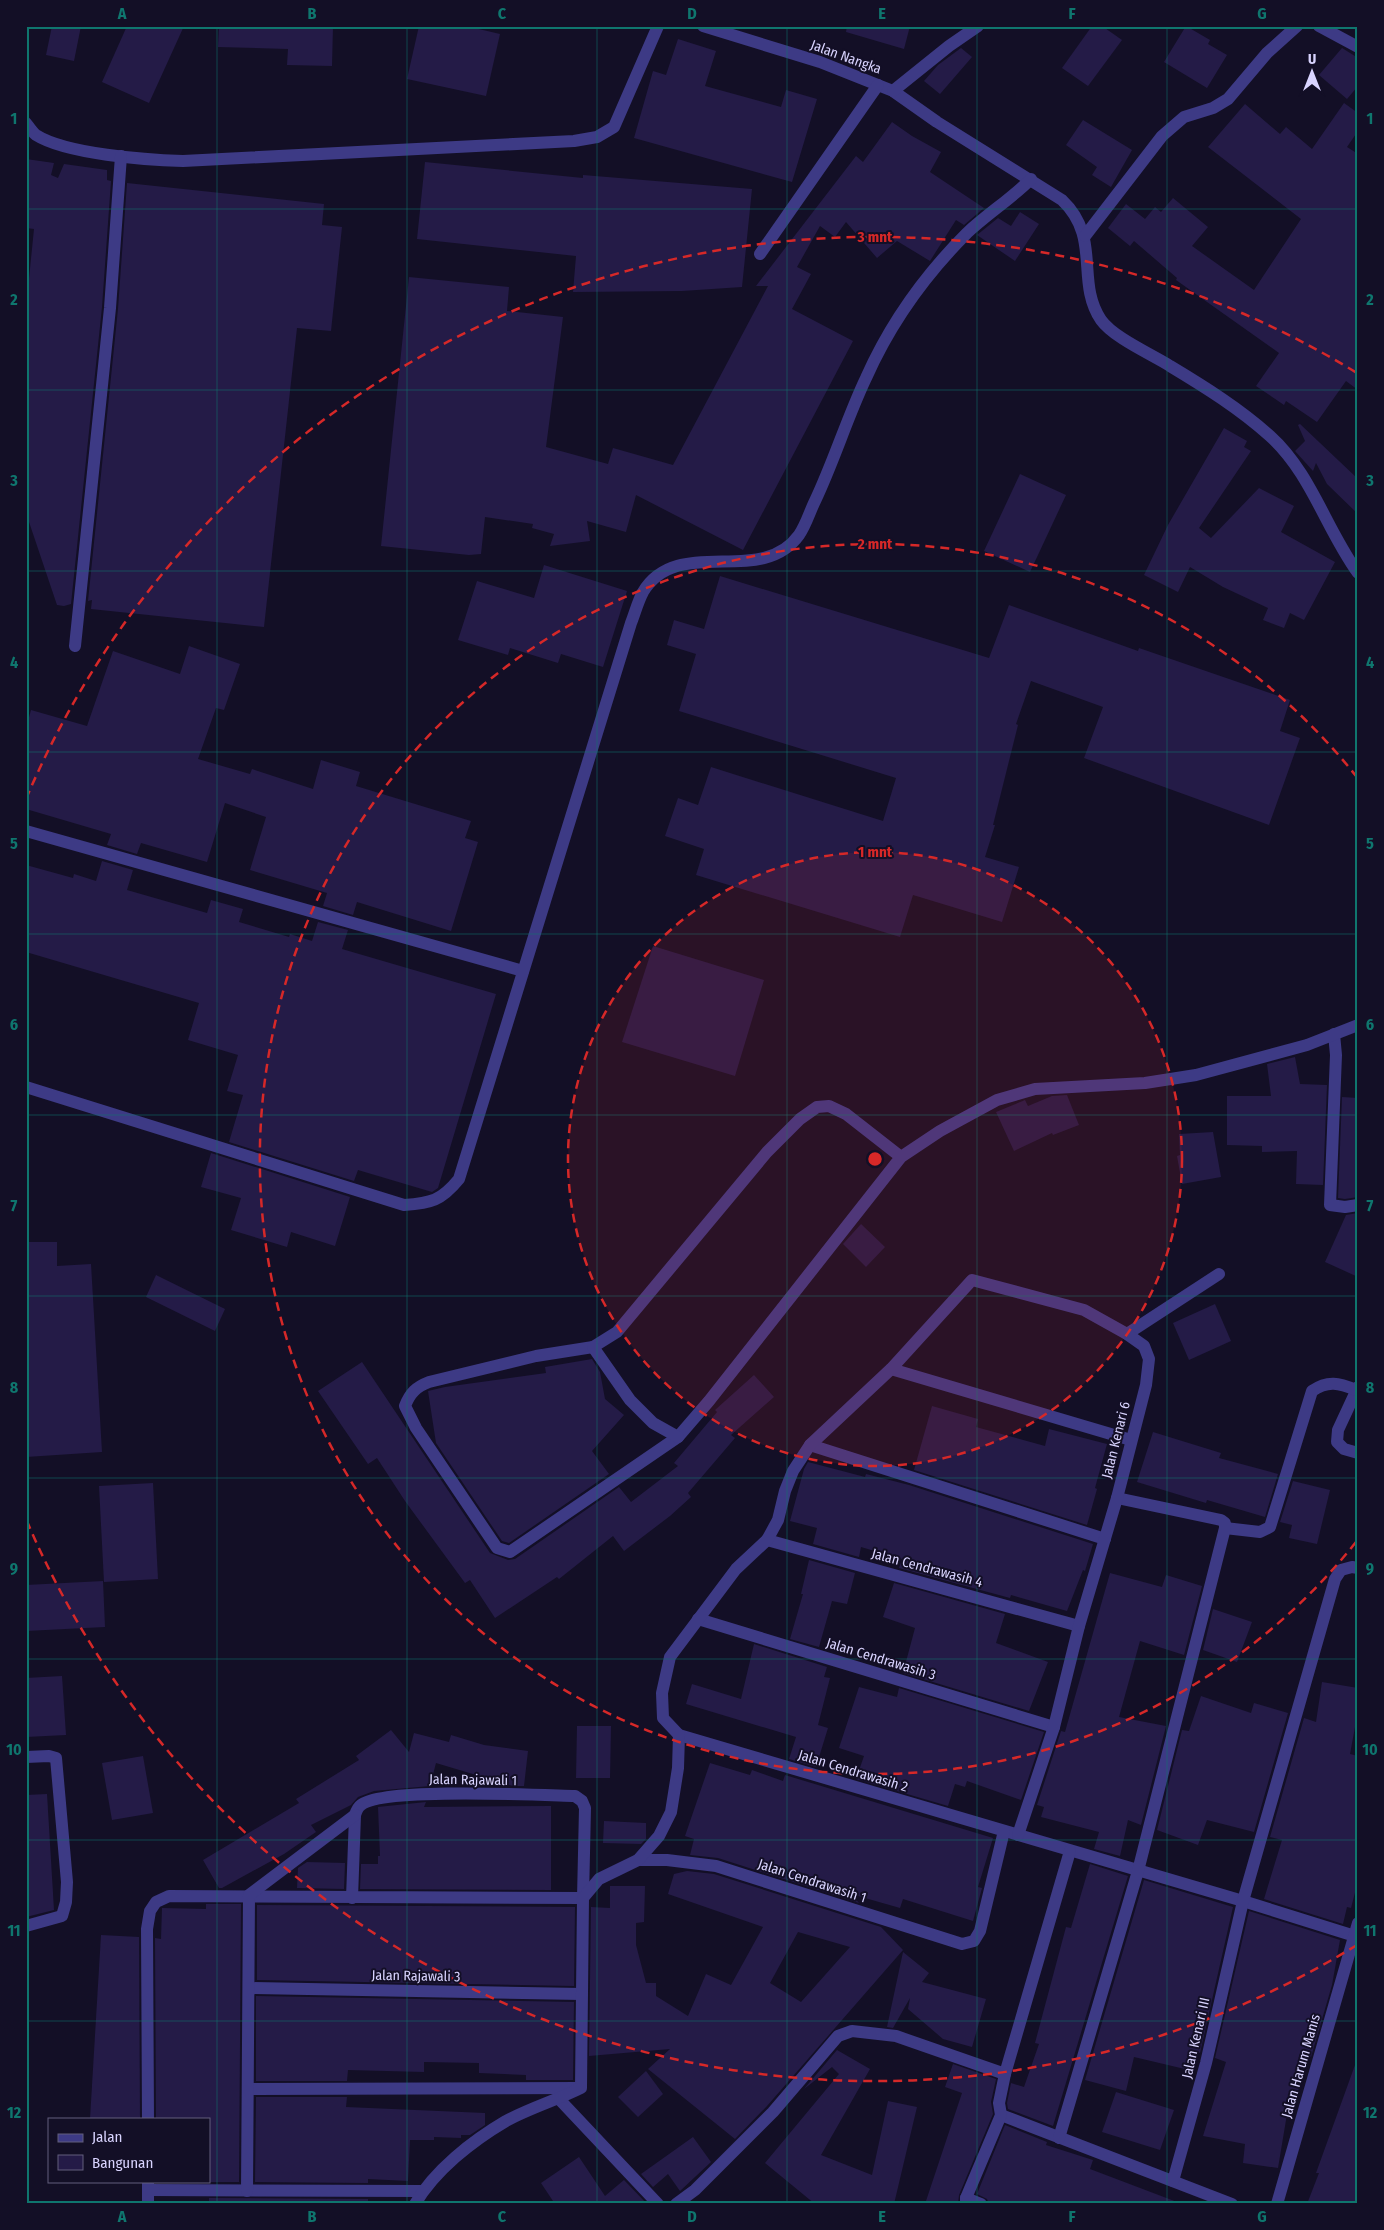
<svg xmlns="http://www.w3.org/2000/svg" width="1384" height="2230" font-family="'Fira Sans Condensed',sans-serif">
<rect width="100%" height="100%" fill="#130f26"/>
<g fill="#241b47" fill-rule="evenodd">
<path d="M52,26H81L74,61L46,55Z"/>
<path d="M127,26H184L149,103L102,82Z"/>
<path d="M219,26H333L332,66L287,65L288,49L218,47Z"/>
<path d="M419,26H466L500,34L486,96L407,79Z"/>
<path d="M847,26H910L904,49L846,32Z"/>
<path d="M1092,26H1102L1122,40L1088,86L1062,68Z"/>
<path d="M1186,26L1210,40L1208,44L1227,55L1207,88L1164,62Z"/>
<path d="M678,39L716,51L705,86L781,107L786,90L817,99L792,182L634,138L653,71L666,75Z"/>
<path d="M961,48L972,57L940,94L924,81L938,65Z"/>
<path d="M1342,48L1358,58V86L1347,99L1319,75Z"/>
<path d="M1344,103L1358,113V131L1347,147L1358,154V390L1346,381L1317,422L1286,401L1284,405L1256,386L1279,353L1176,280L1177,278L1134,241L1130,246L1108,228L1126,204L1145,219L1155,207L1161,212L1173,198L1208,227L1192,246L1254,290L1301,219L1208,147L1245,104L1280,134L1286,127L1312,149Z"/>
<path d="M1083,120L1132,150L1111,187L1092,175L1097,167L1066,145Z"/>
<path d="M892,122L912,136L941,152L930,172L984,208L964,225L956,220L930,261L897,241L877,258L846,222L835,237L820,226L797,267L811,274L792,309L853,341L743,550L636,495L626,532L587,521L590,541L550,546L554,534L532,528L533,524L485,517L481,554L469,555L381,546L409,277L509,287L507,311L563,317L546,447L608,464L613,448L673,465L768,286H756L856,156L863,162Z"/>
<path d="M26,159L54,163L51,175L58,178L64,164L107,170V180L111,181L102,307L71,604L64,606L57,605L28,519L26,308L34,229L26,228Z"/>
<path d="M425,162L583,178V175L752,189L742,287L682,291L573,292L576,256L417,239Z"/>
<path d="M127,183L324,204L322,225L342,227L331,331L297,328L264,627L91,609L92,600L88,601L118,309Z"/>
<path d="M1020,212L1039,224L1015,261L977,235L998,218L1011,226Z"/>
<path d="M1300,424L1358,479V514L1327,484L1316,463L1313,471L1295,451L1305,441L1298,425Z"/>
<path d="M1224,428L1247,441L1244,447L1251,451L1199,528L1211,538L1259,488L1294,506L1281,532L1335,562L1304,620L1290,613L1284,628L1263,620L1268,608L1223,587L1190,567L1178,592L1144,575L1168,525Z"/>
<path d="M1020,474L1066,495L1030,572L984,551Z"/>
<path d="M544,565L627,591L603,667L561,654L558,663L510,648L508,655L458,640L477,581L534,598Z"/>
<path d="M720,576L989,658L1009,605L1138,651L1139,648L1290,700L1280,731L1300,738L1269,825L1084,758L1103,707L1031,681L1016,724L1018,725L993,825H995L985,857L1019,867L1002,922L913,895L900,937L696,875L704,849L665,836L678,798L698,805L711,767L883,821L896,778L679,711L696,654L667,645L674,620L704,629Z"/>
<path d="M189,646L240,664L224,710L216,708L198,759L250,774L252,769L313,789L321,760L360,772L356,786L471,821L465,838L478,842L451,931L357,902L353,915L323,906L327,893L250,870L266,817L225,803L207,862L141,843L137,854L107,845L111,834L26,809V728L31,710L87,726L113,651L180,674Z"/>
<path d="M102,861L133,870L127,890L207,913L211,900L243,909L239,922L289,937L290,934L312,941L318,922L348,930L342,949L496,994L438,1188L432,1192L358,1170L354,1181L229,1142L243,1095L227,1091L238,1055L188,1040L199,1003L26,952V865L73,878L74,874L96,881Z"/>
<path d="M653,946L764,980L735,1076L622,1042Z"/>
<path d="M1295,1057L1300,1084L1327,1085L1323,1185L1296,1184L1297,1151L1262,1152V1146L1227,1145V1096H1271L1267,1064Z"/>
<path d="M1067,1095L1079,1125L1053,1135L1052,1133L1014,1151L996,1112L1025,1100L1028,1106L1052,1096Z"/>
<path d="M1342,1097L1358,1098V1197L1345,1199L1338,1198Z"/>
<path d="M1213,1132L1221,1177L1182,1184L1177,1156L1180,1155L1179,1134Z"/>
<path d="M211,1153L350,1197L335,1246L291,1232L287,1247L231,1230L241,1198L201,1187Z"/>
<path d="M1358,1213V1277L1325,1262L1346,1215Z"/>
<path d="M861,1224L885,1247L866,1267L843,1244Z"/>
<path d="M26,1242H57V1266L91,1264L102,1452L26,1457Z"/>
<path d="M156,1275L225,1309L215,1331L146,1297Z"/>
<path d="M1215,1304L1231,1341L1189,1360L1173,1323Z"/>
<path d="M592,1359L600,1372L605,1399L624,1415L592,1451L609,1474L509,1543L502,1541L436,1443L428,1391L445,1387L546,1373L545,1367Z"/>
<path d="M362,1362L490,1553L508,1560L515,1559L619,1487L631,1502L678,1466L674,1463L717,1412L715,1410L754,1375L774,1397L731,1435L735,1438L688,1493L691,1497L670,1516L624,1551L613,1536L559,1579L557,1577L495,1618L470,1580L465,1583L405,1501L377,1458L368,1464L318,1391Z"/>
<path d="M932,1406L978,1419L976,1427L1045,1446L1049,1429L1107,1444L1095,1488L1097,1489L1087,1525L914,1470Z"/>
<path d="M1153,1432L1221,1453L1219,1458L1278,1474L1265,1517L1207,1500L1206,1503L1137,1482Z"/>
<path d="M808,1462L865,1477L866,1474L909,1485L1093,1544L1085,1571L1083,1570L1067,1611L1011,1595L1010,1598L899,1568L902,1559L861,1547L859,1557L813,1544L817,1528L790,1521L804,1469Z"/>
<path d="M1293,1481L1330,1490L1317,1544L1289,1538L1292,1525L1280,1522Z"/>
<path d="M153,1483L158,1579L104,1582L99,1486Z"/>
<path d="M809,1560L855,1573L847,1604L832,1601L819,1647L790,1639L803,1594H801Z"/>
<path d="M1110,1573L1162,1587L1166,1575L1202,1586L1184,1655L1140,1641L1119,1717L1166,1726L1141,1825L1128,1820L1120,1856L1094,1849L1099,1832L1041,1817L1044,1807L1037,1805L1061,1731L1065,1732Z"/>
<path d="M103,1581L105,1627L26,1631V1585Z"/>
<path d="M894,1583L1005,1614L996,1643L1048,1662L1029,1711L903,1673L915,1628L883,1617Z"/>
<path d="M1213,1609L1252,1622L1237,1662L1203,1650Z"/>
<path d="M754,1644L827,1667L824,1677L830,1678L818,1725L828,1728L816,1767L789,1759L796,1737L686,1704L692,1684L741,1699Z"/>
<path d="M62,1676L66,1735L26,1737V1678Z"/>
<path d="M1322,1682L1358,1688V1711L1350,1754L1358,1756V1881L1351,1908L1347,1907L1343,1924L1264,1899L1282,1840L1270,1837L1304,1718L1316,1722Z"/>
<path d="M859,1687L897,1697L899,1688L1044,1732L1021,1800L967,1781L965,1787L955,1784L948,1806L856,1779L864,1756L839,1748Z"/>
<path d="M1201,1696L1251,1713L1254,1703L1288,1713L1254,1832L1207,1820L1198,1845L1157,1830L1182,1730L1189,1731Z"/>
<path d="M577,1726H611L610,1778H576Z"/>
<path d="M391,1730L409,1752L414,1733L449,1742L451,1735L484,1745L528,1751L524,1786H513L436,1763L430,1786L374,1791L358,1797L351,1805L311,1825L316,1832L284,1854L222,1888H219L203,1860L299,1803L296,1799L359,1760L356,1756Z"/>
<path d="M143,1756L153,1813L112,1820L102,1763Z"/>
<path d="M710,1763L750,1775L752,1770L783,1781L785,1775L993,1838L978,1887L982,1888L973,1921L903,1899L900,1908L851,1894L859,1903L718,1858L690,1855L694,1839L685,1836Z"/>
<path d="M47,1794L54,1910L26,1917V1795Z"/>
<path d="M426,1802L424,1807L551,1806V1890L360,1889L361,1864H378V1856H380L378,1807Z"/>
<path d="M604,1821L646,1823V1839L641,1844L603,1843Z"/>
<path d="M307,1862L345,1863L344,1889L297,1888L298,1868Z"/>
<path d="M1090,1864L1128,1876L1053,2126L1008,2109L1007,2103L1011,2083L1024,2087L1039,2044L1035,2043L1066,1927L1071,1928Z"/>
<path d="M687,1871L714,1874L881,1927L903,1950L767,2106L735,2139L648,2069L670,2049L589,2056L591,1907L610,1908V1886H645L644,1922L636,1923V1945L646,1983H656V1996L688,2016L706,1974L731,1985L763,1927L668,1894L674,1874ZM798,1932L850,1947L801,2002L770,1983Z"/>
<path d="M1144,1880L1233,1907L1200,2053L1196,2052L1189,2070L1134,2057L1126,2091L1085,2080Z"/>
<path d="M206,1904H241L239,2182H209V2119H156L155,1938L161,1939L162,1908L206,1909Z"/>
<path d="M257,1905L575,1907L574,1986L257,1980Z"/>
<path d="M1249,1911L1340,1940L1332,1985L1311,2057L1307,2056L1292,2115L1287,2114L1278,2168L1243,2163L1245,2144L1203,2136L1226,2062L1215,2058Z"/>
<path d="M101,1935L139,1937L140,2119H90Z"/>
<path d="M903,1952L929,1973L922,1982L986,1999L972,2047L943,2039L908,2009L910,1998L893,2028L887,2027Z"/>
<path d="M256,1996L574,2002L573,2080H526V2075L479,2073V2063L424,2062V2072L348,2070L347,2081H256Z"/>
<path d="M837,2050L870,2069L821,2155L872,2175L888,2101L917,2107L894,2204H815L765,2163L839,2074L832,2067L804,2089Z"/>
<path d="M953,2064L996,2079L991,2102L993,2114L959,2195L958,2204H925L962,2093L945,2087Z"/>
<path d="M1355,2065H1358V2204H1307L1319,2173H1316Z"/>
<path d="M646,2071L663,2094L638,2117L618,2097Z"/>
<path d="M1116,2092L1174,2110L1160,2150L1102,2132Z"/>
<path d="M256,2097H347L346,2107L485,2113V2125L470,2135H461V2138L434,2137V2140H410L408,2181L368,2179V2183L255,2182Z"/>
<path d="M1005,2125L1047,2142L1046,2145L1093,2160L1090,2169L1177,2202L1176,2204H989L987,2199L977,2194Z"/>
<path d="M693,2137L711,2162L680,2191L668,2174L653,2187L641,2174Z"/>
<path d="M579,2157L605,2196L624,2180L647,2204H555L541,2183Z"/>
<path d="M209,2198L368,2199V2204H209Z"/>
</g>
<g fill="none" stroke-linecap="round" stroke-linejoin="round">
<g stroke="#3d3a85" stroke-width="12">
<path d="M703,26L820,62L893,91L937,122L1062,200C1102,238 1075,281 1101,320C1114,338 1151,354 1170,366C1205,387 1240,409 1270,436C1311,473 1326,529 1358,573"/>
<path d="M1319,26L1358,47"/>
<path d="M893,91L949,46L978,26"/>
<path d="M26,123C29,127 32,132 36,135C66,154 146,160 183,161L574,141L597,137L614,127L658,26"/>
<path d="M1085,236L1162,136L1184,117L1213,108L1228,99L1267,53L1297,26"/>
<path d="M760,254L878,85"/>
<path d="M75,646L110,308L121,156"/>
<path d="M26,831L523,971"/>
<path d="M1334,1034L1336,1055L1330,1205L1345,1207L1358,1205"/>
<path d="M26,1087L404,1205C431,1203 441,1201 459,1179L631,623C635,613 638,601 643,592C678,534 761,588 799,535C806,525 810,511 815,501C834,461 847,418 866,378C890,324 926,274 967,233C987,214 1011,199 1031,179"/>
<path d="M901,1157L846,1114L829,1106L817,1107L800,1119L767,1152L617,1332L593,1347L536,1356L429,1382C416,1387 410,1393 405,1406L416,1428L497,1548L510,1552L678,1437L709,1401L901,1157L940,1131L997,1100L1035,1089L1145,1083L1196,1075L1307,1045L1358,1025"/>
<path d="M1127,1334L1219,1274"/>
<path d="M593,1347L630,1400L653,1423L678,1437"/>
<path d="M891,1369L1131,1440"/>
<path d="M1358,1387L1338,1430L1337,1442L1344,1449L1358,1453"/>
<path d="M810,1445L1105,1539"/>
<path d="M1225,1528L1260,1532L1270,1527L1312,1391C1328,1380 1339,1383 1356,1390"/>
<path d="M767,1540L1079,1626"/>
<path d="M698,1619L1054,1727"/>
<path d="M679,1735L1243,1901L1358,1937"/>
<path d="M26,1757L49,1756L56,1758L67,1882L66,1902L62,1916L26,1926"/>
<path d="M638,1860H667L716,1866L962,1944L974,1941L980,1931L1004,1831"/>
<path d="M249,1988L582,1994"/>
<path d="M248,2089L578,2088"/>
<path d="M559,2099L658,2204"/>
<path d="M1001,2115L1232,2204"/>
<path d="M148,2119L147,1929L150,1911L156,1902L169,1896L583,1898L585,1808L582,1801L575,1796C539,1795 382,1787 361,1805C358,1807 356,1812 355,1815L352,1898"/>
<path d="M1059,2138L1138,1871L1225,1528V1523L1221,1520L1117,1498"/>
<path d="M1173,2181L1206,2063L1243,1901L1335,1579L1341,1570L1352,1567L1358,1568"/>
<path d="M148,2190L423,2191"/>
<path d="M247,2191L249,1895L355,1815"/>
<path d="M966,2198L981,2204"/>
<path d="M148,2204V2181"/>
<path d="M415,2204C435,2170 472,2141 506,2121C530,2108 557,2100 581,2088L583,1898L599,1879L638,1860L659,1836L671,1812L678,1768L679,1735L663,1718L662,1693L670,1657L736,1569L767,1540L778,1520L785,1491L793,1471L810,1445L891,1369L972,1280L1084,1310L1127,1334L1144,1346L1149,1359L1146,1385L1117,1498L1079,1626L1054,1727L1018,1835"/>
<path d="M676,2204L695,2190L773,2112L838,2036L852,2031L896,2036L1005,2074"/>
<path d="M966,2204V2198L1001,2115L999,2103L1005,2074L1070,1851"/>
<path d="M1277,2204L1358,1923"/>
</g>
</g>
<path fill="none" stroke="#0f766e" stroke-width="1" stroke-opacity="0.55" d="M217,26V2204M407,26V2204M597,26V2204M787,26V2204M977,26V2204M1167,26V2204M26,209H1358M26,390H1358M26,571H1358M26,752H1358M26,934H1358M26,1115H1358M26,1296H1358M26,1478H1358M26,1659H1358M26,1840H1358M26,2021H1358"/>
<circle cx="875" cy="1159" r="307" fill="#d62828" fill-opacity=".12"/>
<g fill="none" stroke="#d62828" stroke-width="2.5" stroke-dasharray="9 6">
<circle cx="875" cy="1159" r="307"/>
<path d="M1356 1542A615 615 0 1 1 1356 776"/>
<path d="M1357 1945A922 922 0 0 1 26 1519M26 799A922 922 0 0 1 1357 373"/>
</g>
<g text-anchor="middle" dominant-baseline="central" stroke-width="4" stroke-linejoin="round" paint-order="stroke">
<g font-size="14" fill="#d9d4ff" stroke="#130f26">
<text transform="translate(846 57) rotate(20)">Jalan Nangka</text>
<text transform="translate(1116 1440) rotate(-76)">Jalan Kenari 6</text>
<text transform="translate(927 1568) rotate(15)">Jalan Cendrawasih 4</text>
<text transform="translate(881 1659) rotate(17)">Jalan Cendrawasih 3</text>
<text transform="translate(853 1771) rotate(17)">Jalan Cendrawasih 2</text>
<text transform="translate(473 1780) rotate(1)">Jalan Rajawali 1</text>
<text transform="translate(812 1881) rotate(18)">Jalan Cendrawasih 1</text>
<text transform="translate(416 1976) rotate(1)">Jalan Rajawali 3</text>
<text transform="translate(1196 2038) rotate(-77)">Jalan Kenari III</text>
<text transform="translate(1301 2066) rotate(-74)">Jalan Harum Manis</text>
</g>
</g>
<circle cx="875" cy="1159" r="8" fill="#d62828" stroke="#130f26" stroke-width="2.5"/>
<g font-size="15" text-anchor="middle" font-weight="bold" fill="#d62828" stroke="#130f26" stroke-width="4" stroke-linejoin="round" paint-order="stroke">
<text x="875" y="242">3 mnt</text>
<text x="875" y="549">2 mnt</text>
<text x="875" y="857">1 mnt</text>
</g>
<rect width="1384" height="2230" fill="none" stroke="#130f26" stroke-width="55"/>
<rect x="48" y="2118" width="162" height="65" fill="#130f26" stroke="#625e7d"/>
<rect x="58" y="2134" width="25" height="8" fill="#3d3a85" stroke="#625e7d"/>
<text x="92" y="2142" font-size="15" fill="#d9d4ff">Jalan</text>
<rect x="58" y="2155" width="25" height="15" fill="#241b47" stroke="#625e7d"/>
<text x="92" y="2168" font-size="15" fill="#d9d4ff">Bangunan</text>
<g transform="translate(1312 72)" stroke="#130f26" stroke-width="4" paint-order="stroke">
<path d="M0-4L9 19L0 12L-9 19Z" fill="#d9d4ff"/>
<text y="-8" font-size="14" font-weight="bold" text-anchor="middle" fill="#d9d4ff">U</text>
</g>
<rect x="28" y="28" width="1328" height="2174" fill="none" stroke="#0f766e" stroke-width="2"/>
<g font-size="16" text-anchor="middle" font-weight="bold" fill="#0f766e">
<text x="122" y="19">A</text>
<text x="312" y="19">B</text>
<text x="502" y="19">C</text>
<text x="692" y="19">D</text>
<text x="882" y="19">E</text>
<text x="1072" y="19">F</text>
<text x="1262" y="19">G</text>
<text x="14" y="124">1</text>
<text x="1370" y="124">1</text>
<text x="14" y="305">2</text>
<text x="1370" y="305">2</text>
<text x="14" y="486">3</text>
<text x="1370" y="486">3</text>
<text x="14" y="668">4</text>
<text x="1370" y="668">4</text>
<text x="14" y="849">5</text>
<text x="1370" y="849">5</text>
<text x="14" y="1030">6</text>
<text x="1370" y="1030">6</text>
<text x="14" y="1211">7</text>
<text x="1370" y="1211">7</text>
<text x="14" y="1393">8</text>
<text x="1370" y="1393">8</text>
<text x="14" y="1574">9</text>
<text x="1370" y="1574">9</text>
<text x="14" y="1755">10</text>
<text x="1370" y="1755">10</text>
<text x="14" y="1936">11</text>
<text x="1370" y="1936">11</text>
<text x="14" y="2118">12</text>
<text x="1370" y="2118">12</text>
<text x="122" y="2222">A</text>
<text x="312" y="2222">B</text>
<text x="502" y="2222">C</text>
<text x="692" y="2222">D</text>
<text x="882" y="2222">E</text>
<text x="1072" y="2222">F</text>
<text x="1262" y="2222">G</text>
</g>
</svg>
